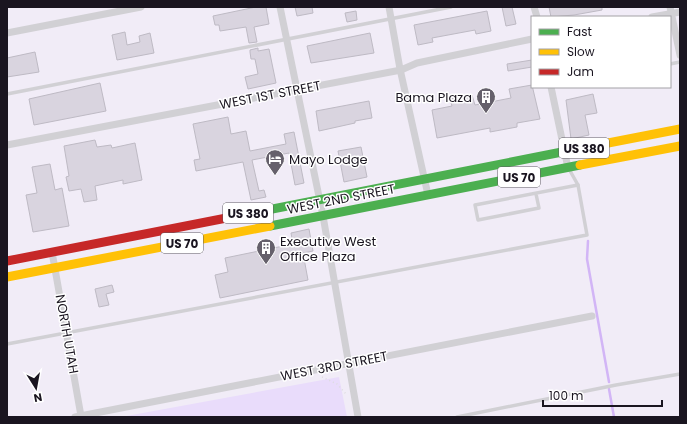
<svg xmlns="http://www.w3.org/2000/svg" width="687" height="424" font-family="Poppins,sans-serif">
<rect width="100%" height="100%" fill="#f1ecf7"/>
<path fill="#e9dcfb" d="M339,377L347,417H121Z"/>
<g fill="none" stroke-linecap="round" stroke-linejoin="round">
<g stroke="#d2b5f6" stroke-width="2.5">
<path d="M588,241L587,259L609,382"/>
<path d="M609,389L614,417"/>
</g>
</g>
<g fill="#d9d4df" stroke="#bebac4">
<path d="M256,7H266L269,24L254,27L257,42L249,43L246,27L220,31L219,25H215L213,16Z"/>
<path d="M295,7H312L313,13L297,16Z"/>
<path d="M502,7H512L516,24L506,26Z"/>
<path d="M549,7H602V10L574,15L551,17Z"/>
<path d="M356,11L357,20L347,22L345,13Z"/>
<path d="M487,11L491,31L476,34L475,30L432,38L433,42L418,45L414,25Z"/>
<path d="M125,32L127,45L140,42L139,36L150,33L154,53L117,60L112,35Z"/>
<path d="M370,33L374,53L311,63L307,46Z"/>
<path d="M258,48V51L269,49L276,83L248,89L245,77L258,74L255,59H251L250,52V50Z"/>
<path d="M35,52L39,72L7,77V58Z"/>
<path d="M532,60V67L508,71L507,64Z"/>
<path d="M100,83L106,111L34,125L29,99Z"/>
<path d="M532,85L540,119L517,123V127L490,132V128L437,138L432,110L452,106L450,99L472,95L475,105L511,98L509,89Z"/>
<path d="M593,94L597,113L585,115L589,135L571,139L566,100Z"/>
<path d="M369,101L372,118L355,121V123L319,131L316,111Z"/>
<path d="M228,117L231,134L246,131L250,151L286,144L284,134L294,132L304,183L295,185L289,153L252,160L259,191L264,190L266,197L251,200L243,162L196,171L194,160L200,159L193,124Z"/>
<path d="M95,140L97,147L111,145L112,148L135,143L142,180L123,184V180L95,186L97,200L84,202L81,189L69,191L66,177L69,176L64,146Z"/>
<path d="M361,147L367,177L344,182L338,151Z"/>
<path d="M50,164L55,190L62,188L69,226L33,232L26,195L37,193L32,167Z"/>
<path d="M309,229L313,251L303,253L308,280L220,298L215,275L228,272L225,258L293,244L291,233Z"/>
<path d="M112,285L114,292L106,294L109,305L99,307L95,289Z"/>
</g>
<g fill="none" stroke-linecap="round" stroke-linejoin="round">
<path stroke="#dddbde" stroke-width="1.5" stroke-dasharray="1 3" stroke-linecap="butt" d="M322,377L337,384L346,394"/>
<g stroke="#d1d0d4" stroke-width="3.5">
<path d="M670,64L680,62"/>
<path d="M7,94L451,7"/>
<path d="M536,194L539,208L478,220L475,205L578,185L569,169"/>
<path d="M7,344L587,235L578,185"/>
<path d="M457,417L616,385L680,374"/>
</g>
<g stroke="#d1d0d4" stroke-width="7">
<path d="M280,7L323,216L358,417"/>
<path d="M389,7L400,69L428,195"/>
<path d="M534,7L537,17"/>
<path d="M670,7L680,55"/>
<path d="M652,17L680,12"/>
<path d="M7,33L141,7"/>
<path d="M551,87L568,168"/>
<path d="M7,145L401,70L417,63L532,39"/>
<path d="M52,252L81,416"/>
<path d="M75,417L592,316"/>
</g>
<g stroke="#4caf50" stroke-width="9">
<path d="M252,213L567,151"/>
<path d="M270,226L580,165"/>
</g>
<g stroke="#ffc107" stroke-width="9">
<path d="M567,151L680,129"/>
<path d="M580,165L680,146"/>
<path d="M7,277L270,226"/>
</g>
<path stroke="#c62828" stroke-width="9" d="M7,261L252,213"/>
</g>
<defs>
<g id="building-pin" transform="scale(1)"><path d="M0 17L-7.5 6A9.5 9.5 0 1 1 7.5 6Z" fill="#65606b" stroke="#fff"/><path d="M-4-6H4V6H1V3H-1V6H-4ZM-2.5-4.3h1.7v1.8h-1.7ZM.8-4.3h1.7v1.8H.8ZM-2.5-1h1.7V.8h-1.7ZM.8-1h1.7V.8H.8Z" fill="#fff"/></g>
<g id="hotel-pin" transform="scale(1)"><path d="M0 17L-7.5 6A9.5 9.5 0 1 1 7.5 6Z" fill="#65606b" stroke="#fff"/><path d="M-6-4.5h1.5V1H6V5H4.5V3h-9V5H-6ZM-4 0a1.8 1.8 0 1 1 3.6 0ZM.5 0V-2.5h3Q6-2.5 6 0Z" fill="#fff"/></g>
</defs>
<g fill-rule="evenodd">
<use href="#building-pin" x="486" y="97"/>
<use href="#hotel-pin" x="275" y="159"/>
<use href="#building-pin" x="266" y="248"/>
</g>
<g text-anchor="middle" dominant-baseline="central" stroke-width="3" stroke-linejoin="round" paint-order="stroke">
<g fill="#fff" stroke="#5f5b63" stroke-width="1">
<rect x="559" y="138" width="50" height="20" rx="3"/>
<rect x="498" y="167" width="42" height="20" rx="3"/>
<rect x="223" y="203" width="50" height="20" rx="3"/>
<rect x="161" y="233" width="42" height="20" rx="3"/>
</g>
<g font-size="12" font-weight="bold" fill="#1a1520">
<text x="584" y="148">US 380</text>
<text x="519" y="177">US 70</text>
<text x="248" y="213">US 380</text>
<text x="182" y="243">US 70</text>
</g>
<g font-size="13" fill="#1a1520" stroke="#fff">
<text transform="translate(270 95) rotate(-11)">WEST 1ST STREET</text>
<text transform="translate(341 199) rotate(-11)">WEST 2ND STREET</text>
<text transform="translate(67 334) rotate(80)">NORTH UTAH</text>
<text transform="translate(334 366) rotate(-11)">WEST 3RD STREET</text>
</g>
<g font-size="13" fill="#1a1520" stroke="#fff" text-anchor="start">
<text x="472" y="97" text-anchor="end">Bama Plaza</text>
<text x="289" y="159">Mayo Lodge</text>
<text x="280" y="241">Executive West<tspan x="280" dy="15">Office Plaza</tspan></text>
</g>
</g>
<rect width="687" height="424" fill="none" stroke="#1a1520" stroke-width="16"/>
<rect x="531" y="16" width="140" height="72" fill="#ffffff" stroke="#a3a1a6"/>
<rect x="539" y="29" width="20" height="6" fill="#4caf50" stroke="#a3a1a6"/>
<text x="567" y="36" font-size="12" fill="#1a1520">Fast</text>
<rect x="539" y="49" width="20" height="6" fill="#ffc107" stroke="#a3a1a6"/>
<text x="567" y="56" font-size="12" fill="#1a1520">Slow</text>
<rect x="539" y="69" width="20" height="6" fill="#c62828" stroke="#a3a1a6"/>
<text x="567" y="76" font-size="12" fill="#1a1520">Jam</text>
<g transform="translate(36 388) rotate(169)" stroke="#ffffff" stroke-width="3" paint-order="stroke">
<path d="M0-3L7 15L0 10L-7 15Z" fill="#1a1520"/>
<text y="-6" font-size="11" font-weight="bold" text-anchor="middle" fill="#1a1520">N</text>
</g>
<path d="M543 400v6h119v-6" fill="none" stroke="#1a1520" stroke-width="2"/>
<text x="549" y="400" font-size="12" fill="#1a1520" stroke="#ffffff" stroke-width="3" paint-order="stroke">100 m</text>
</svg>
